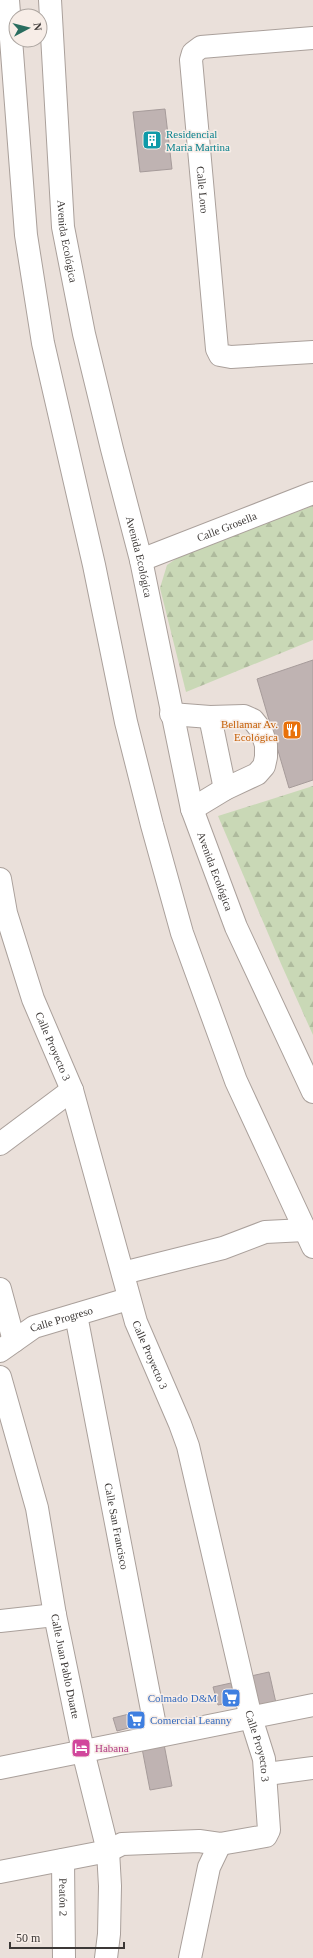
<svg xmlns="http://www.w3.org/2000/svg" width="313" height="1958" font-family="Georgia,serif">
<defs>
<pattern id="forest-firs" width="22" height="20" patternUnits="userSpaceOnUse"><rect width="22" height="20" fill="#c9d8b6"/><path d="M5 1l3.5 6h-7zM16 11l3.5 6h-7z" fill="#aeba9d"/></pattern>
</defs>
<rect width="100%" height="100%" fill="#eae0da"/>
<g fill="url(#forest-firs)">
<path d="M313,506V640L186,692L160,588L167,565L186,552Z"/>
<path d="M313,786V1035L282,966L218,816Z"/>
</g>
<g fill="#bfb3b2" stroke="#a69b9a">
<path d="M165,109L172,169L140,172L133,112Z"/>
<path d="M313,660V780L289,788L257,679Z"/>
<path d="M269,1672L276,1703L259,1708L251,1676Z"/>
<path d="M231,1683L235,1701L218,1705L213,1687Z"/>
<path d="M137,1712L140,1725L117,1731L113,1718Z"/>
<path d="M163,1739L172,1786L150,1790L141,1743Z"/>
</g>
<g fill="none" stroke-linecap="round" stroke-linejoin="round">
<g stroke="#aaa09b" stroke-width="24">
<g id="minor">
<path id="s1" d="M313,38L201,47L193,53L191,60L217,349L220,355L231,357L313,352"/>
<path id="s2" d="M141,560L313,493"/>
<path d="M171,714L210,717L244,716L253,720L261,730L266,745V757L264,766L257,774L225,789L192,809"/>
<path d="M210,717L225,789"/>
<path id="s3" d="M0,879L6,913L33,999L72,1090L136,1322L180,1424L188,1446L251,1718L264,1759L269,1830L266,1836L220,1844L199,1841L122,1844L108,1851L0,1872"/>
<path d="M0,1144L72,1090"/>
<path d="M123,1273L223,1248L265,1232L305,1230"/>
<path d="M0,1289L14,1341"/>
<path id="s4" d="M76,1315L157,1736"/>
<path id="s5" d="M0,1351L34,1327L128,1299"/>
<path id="s6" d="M0,1377L37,1508L55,1615L83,1751L108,1851L110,1886L109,1934L106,1958"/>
<path d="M0,1621L55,1615"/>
<path d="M0,1768L313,1705"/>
<path d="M267,1774L313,1768"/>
<path id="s7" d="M63,1860L64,1958"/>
<path d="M190,1958L209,1867L220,1844"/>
</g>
</g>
<g stroke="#aaa09b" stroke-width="24">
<g id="major">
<path d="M8,0L26,235L43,343L94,565L126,722L152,825L182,933L236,1081L313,1247"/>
<path id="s8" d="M50,0L63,227L84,334L112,449L141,560L192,809L236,927L313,1092"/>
</g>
</g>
<use href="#minor" stroke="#fff" stroke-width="22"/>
<use href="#major" stroke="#fff" stroke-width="22"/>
</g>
<defs>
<g id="building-square" transform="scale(1)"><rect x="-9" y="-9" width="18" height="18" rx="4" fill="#0f9aa8" stroke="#f7ede7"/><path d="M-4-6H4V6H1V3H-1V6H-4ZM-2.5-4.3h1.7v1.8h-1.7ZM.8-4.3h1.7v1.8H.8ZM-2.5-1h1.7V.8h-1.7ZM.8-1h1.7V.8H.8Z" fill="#fff"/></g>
<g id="restaurant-square" transform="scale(1)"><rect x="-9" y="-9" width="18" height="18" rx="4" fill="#e8710a" stroke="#f7ede7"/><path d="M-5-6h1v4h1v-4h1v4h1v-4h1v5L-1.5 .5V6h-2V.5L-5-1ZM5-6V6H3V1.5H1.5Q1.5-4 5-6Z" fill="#fff"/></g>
<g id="supermarket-square" transform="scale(1)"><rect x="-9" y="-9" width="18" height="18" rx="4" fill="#3f7fe0" stroke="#f7ede7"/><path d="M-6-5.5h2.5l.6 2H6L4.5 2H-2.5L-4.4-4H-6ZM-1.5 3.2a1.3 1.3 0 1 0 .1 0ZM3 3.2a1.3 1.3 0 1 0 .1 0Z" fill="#fff"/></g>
<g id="hotel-square" transform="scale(1)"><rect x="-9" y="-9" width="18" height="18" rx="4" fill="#d1479c" stroke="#f7ede7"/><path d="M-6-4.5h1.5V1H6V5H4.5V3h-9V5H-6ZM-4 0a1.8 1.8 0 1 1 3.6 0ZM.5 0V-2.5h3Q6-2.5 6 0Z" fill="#fff"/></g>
</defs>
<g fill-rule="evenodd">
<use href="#building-square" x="152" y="140"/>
<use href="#restaurant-square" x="292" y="730"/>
<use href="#supermarket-square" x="231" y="1698"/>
<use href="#supermarket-square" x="136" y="1720"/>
<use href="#hotel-square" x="81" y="1748"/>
</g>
<g text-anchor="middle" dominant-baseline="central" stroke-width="3" stroke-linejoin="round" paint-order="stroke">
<g font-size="11" fill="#0d838f" stroke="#f7ede7" text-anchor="start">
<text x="166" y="134">Residencial<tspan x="166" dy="13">Maria Martina</tspan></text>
</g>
<g font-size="11" fill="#3c3836" stroke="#f7ede7">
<text stroke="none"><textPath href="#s1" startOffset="260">Calle Loro</textPath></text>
<text stroke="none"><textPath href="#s8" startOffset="242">Avenida Ecológica</textPath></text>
<text stroke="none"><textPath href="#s2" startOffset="92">Calle Grosella</textPath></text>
<text stroke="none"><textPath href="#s8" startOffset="566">Avenida Ecológica</textPath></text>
<text stroke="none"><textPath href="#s8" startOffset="890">Avenida Ecológica</textPath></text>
<text stroke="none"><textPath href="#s3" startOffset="176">Calle Proyecto 3</textPath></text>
<text stroke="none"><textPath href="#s5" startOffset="70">Calle Progreso</textPath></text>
<text stroke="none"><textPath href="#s3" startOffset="500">Calle Proyecto 3</textPath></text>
<text stroke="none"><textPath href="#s4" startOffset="215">Calle San Francisco</textPath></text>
<text stroke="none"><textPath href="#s6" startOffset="297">Calle Juan Pablo Duarte</textPath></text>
<text stroke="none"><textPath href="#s3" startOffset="907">Calle Proyecto 3</textPath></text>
<text stroke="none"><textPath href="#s7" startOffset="37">Peatón 2</textPath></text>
</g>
<g font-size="11" fill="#c56008" stroke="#f7ede7" text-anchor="end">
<text x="278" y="724">Bellamar Av.<tspan x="278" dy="13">Ecológica</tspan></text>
</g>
<g font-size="11" fill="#366cbe" stroke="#f7ede7" text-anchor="end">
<text x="217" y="1698">Colmado D&amp;M</text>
<text x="150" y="1720" text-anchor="start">Comercial Leanny</text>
</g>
<g font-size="11" fill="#b23c85" stroke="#f7ede7" text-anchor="start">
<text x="95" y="1748">Habana</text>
</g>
</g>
<g transform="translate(28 28) rotate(83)"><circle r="19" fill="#f7ede7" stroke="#aca5a0"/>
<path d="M0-3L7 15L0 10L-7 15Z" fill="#296d5f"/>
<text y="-6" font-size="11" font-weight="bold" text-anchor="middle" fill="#3c3836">N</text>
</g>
<path d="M10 1942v6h114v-6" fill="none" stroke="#3c3836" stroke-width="2"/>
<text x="16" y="1942" font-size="12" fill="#3c3836" stroke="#f7ede7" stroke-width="3" paint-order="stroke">50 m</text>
</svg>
